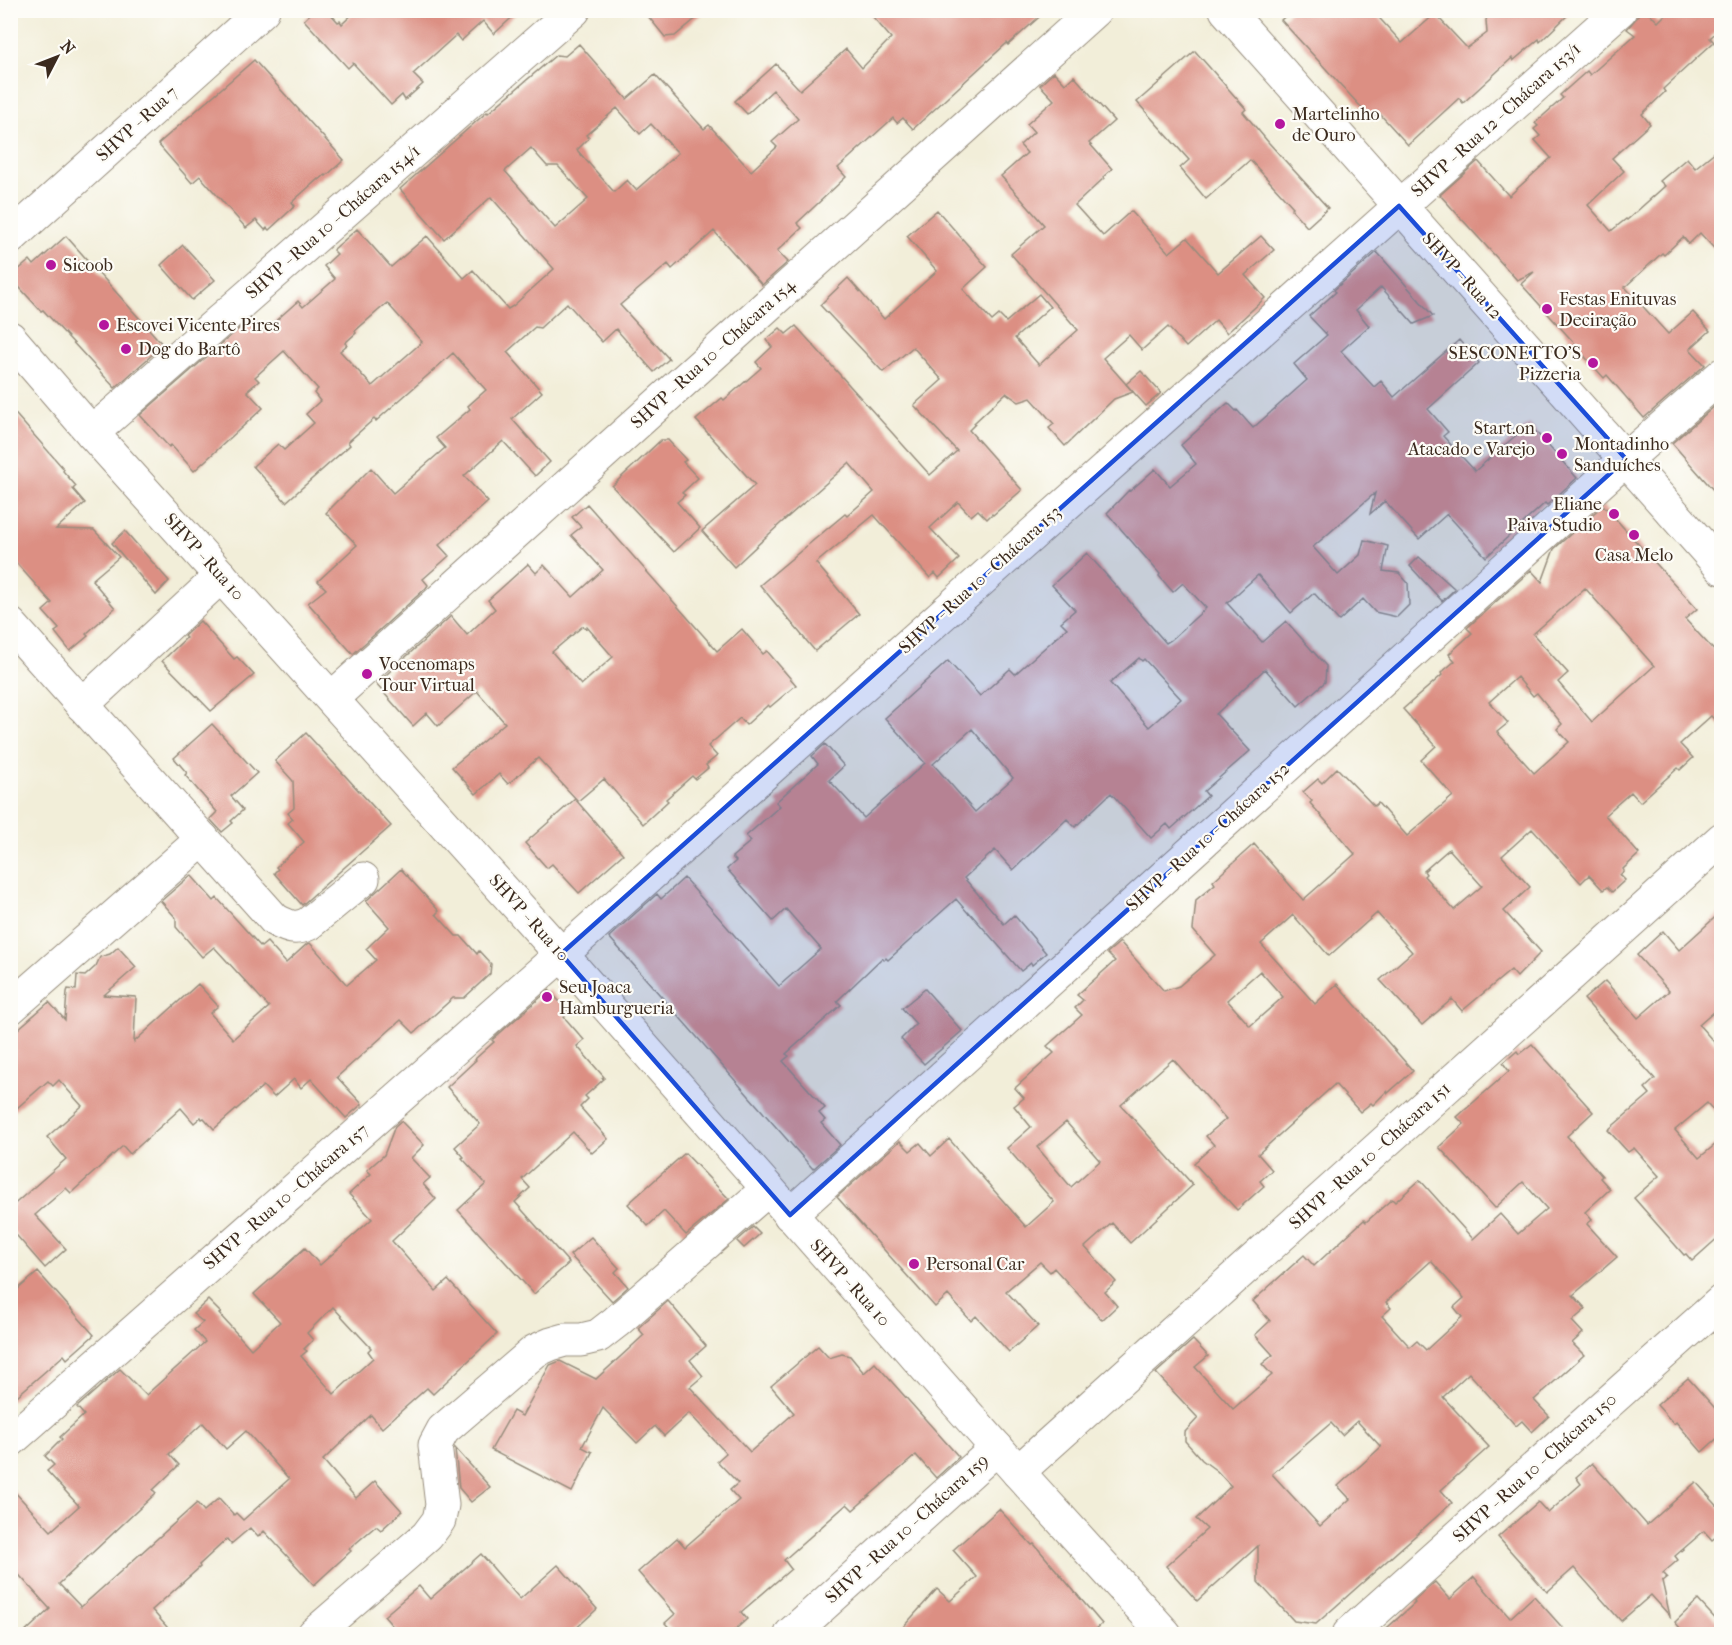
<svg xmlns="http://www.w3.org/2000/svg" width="1732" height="1645" font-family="'IM FELL French Canon',serif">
<rect width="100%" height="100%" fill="#fdfcf7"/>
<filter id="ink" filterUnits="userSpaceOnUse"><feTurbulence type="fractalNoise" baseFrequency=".0167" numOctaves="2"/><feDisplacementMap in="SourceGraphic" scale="12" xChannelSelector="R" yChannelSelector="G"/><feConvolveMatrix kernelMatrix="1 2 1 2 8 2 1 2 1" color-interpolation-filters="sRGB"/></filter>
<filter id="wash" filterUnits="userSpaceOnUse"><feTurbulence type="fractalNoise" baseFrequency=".008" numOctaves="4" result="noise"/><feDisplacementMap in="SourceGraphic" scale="24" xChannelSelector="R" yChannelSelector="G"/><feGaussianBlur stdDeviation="1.35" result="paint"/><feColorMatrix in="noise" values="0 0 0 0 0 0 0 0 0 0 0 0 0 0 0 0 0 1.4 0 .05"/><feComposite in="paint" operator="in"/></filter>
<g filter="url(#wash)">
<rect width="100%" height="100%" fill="#f2eed9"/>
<g id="blocks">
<g fill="#dc8f83" fill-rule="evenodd">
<path d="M314,10H327L338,22L340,21L342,24L357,10H520L494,34L483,21L461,41L456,35L413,74L423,84L405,100L402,95L391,105L353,63L348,68L304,20Z"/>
<path d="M643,10H706L675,36L665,37Z"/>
<path d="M867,10H1047L1008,45L1007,43L913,129L903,118L897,123L893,118L838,168L846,177L797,223L802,228L777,251L788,262L762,285L714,231L672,269L668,264L620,305L669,359L654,372L616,329L602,342L567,303L540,328L535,327L507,352L542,392L512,419L550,462L535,476L503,441L464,476L488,502L439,545L449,556L423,579L428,585L426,588L353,654L308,603L326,589L318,581L357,545L326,513L371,468L393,493L445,448L436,438L470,409L468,406L486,390L453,353L376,421L374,419L348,442L350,445L286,502L253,466L278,444L284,450L314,423L306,414L320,401L314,393L318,389L284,351L255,377L259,381L247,391L263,408L194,471L171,445L169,447L140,415L251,318L263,332L298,301L303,307L335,279L324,266L337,254L333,250L357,229L391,267L427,236L464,278L473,270L508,309L513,306L554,269L491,197L444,239L400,189L487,112L488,113L556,55L565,56L579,44L627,99L655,75L704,129L709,125L751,171L777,147L772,142L798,119L773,90L747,114L735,101L776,64L800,90L846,49L862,68L891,38ZM617,108L640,134L651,124L678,153L636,190L627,180L614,192L577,150L589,138L586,135ZM531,148L547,166H558L588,199L555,228L505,171ZM387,303L422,342L372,386L340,351L347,345L345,343L356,333L355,331Z"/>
<path d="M1292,10H1372L1402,43L1435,14L1467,48L1487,33L1486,20L1490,10H1573L1540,42L1539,39L1513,61L1512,58L1463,103L1459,98L1408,145L1379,113L1372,119L1281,20Z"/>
<path d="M1638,10H1646L1658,22L1670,10H1722V27L1710,38L1714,42L1663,89L1665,92L1642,114L1650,124L1612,158L1624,171L1588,205L1611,231L1626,219L1627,220L1665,186L1660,181L1687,158L1695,168L1722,146V257L1700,233L1689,244L1683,237L1664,255L1662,253L1625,287L1668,334L1693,312L1710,331L1690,349L1705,365L1644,418L1607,375L1604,378L1576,347L1577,346L1521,284L1534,272L1517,280L1440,195L1478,161L1509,196L1551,158L1535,140L1540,136L1534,129L1538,126L1535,123L1563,98L1560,95L1587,71L1590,75L1635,35L1627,29L1638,16Z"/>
<path d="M1195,51L1246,109L1243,112L1269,143L1328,208L1307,227L1291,209L1293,207L1250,160L1206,199L1180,168L1189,160L1137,102Z"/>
<path d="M254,60L344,160L326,176L325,175L319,180L318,179L292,202L295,206L269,230L267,228L265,230L256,220L246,228L200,176L192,183L158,144Z"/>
<path d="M1054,72L1065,84L1074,76L1114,121L1089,143L1112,169L1103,177L1104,178L1075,205L1103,236L1131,211L1169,253L1187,238L1218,273L1261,236L1274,250L1245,275L1265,298L1227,333L1216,320L1186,347L1168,327L1142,350L1129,335L1103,358L1133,392L1114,399L1065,446L1049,428L1054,424L1031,398L1019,402L1006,393L974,423L975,424L969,430L1022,490L993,515L992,514L987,519L978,510L971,516L958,502L930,528L959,559L939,578L935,573L930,578L874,515L816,563L859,614L815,651L760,585L845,514L847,516L874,492L849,463L781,523L734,567L702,531L755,485L696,420L722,398L724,400L761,368L756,362L772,347L766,340L780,328L786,334L796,326L930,475L957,451L914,405L942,380L913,347L883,372L820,305L848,278L884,319L937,271L907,236L937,210L987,267L963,289L992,321L999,315L1006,322L1039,294L1050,307L1015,338L1039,365L1078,330L1011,254L1044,225L1001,176L1027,153L1020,145L1034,132L1027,124L1054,100L1040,85Z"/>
<path d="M66,236L163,345L115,388L43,310L41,311L10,277L30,260L34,265Z"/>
<path d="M183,245L215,280L192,300L161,265Z"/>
<path d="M1377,252L1433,316L1414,324L1381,287L1356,310L1369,326L1341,351L1374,387L1381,381L1394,397L1459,340L1479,363L1428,409L1448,432L1443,436L1475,471L1529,424L1577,478L1547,505L1545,503L1486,557L1447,514L1419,539L1385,501L1370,514L1375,493L1313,547L1338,575L1360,555L1364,540L1388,546L1383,571L1399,573L1408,583L1409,605L1397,617L1375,612L1363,599L1339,621L1314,593L1291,613L1258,575L1227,603L1262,642L1286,621L1326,666L1325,682L1298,706L1265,669L1216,714L1250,751L1204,791L1208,796L1171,829L1167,824L1151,838L1111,793L1075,827L1067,819L1013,870L995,850L964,878L1004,924L1014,915L1046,953L1032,965L1031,963L1021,971L969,912L968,913L956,899L888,960L886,958L884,960L882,958L837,1001L841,1005L786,1054L789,1056L783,1061L825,1108L819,1113L825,1120L821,1123L840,1145L813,1169L609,937L657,894L661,899L684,878L779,986L821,949L786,909L773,921L727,869L736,861L732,857L751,841L746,836L780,806L776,802L818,764L812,756L825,744L844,766L829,780L864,818L925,763L885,718L948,661L980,696L1010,669L1015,674L1067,628L1061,622L1075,610L1052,585L1087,553L1166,643L1171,640L1206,608L1183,583L1173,592L1159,576L1160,574L1107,513L1129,490L1130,491L1155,469L1170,486L1196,464L1181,445L1228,403L1236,411L1237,410L1253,428L1307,380L1294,364L1327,335L1309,316L1336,292L1334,290ZM1139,658L1142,661L1144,659L1181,699L1149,727L1110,683ZM972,729L1013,778L975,812L933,764Z"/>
<path d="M1141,371L1161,393L1146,406L1126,384Z"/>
<path d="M1722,400V500L1672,443Z"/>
<path d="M10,408L64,469L63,471L76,486L73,489L85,503L56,529L94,530L119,557L92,580L115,608L86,634L88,636L70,651L55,632L59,629L43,611L52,603L10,556Z"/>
<path d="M661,440H668L686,460L683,462L698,478L682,493L685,495L677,502L700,528L674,552L612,486Z"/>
<path d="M587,504L717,651L742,629L763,654L767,651L796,685L770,707L768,705L746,725L740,718L708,746L717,756L706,765L708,768L695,779L692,776L666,799L668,801L643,824L604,779L578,801L538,758L508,784L499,774L476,794L452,767L505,723L477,691L438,726L427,713L413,726L376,684L451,616L467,635L495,609L488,600L528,564L536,573L544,565L573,597L603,570L571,535L581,527L572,517ZM583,626L586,629L587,627L613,657L581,685L552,652Z"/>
<path d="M1603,505L1697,609L1685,619L1722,659V727L1711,716L1680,744L1693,758L1680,770L1678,768L1640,802L1631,792L1605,815L1639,854L1623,869L1624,871L1620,875L1625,880L1612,892L1607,887L1603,890L1589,875L1581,883L1532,829L1502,856L1530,887L1504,911L1541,952L1517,977L1511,970L1462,1011L1452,999L1422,1025L1380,980L1412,952L1377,913L1329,956L1293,915L1261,944L1315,1004L1337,984L1413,1071L1388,1093L1387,1091L1373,1105L1371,1103L1360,1112L1335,1084L1258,1154L1272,1170L1260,1181L1264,1186L1237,1210L1194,1163L1214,1145L1206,1136L1226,1119L1173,1059L1121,1105L1193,1185L1130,1243L1112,1223L1085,1247L1116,1282L1105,1292L1117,1306L1102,1320L1054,1268L1050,1272L1040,1262L1006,1291L1038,1326L1009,1352L976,1316L971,1321L948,1295L935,1307L837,1197L900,1141L910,1151L920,1143L931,1156L949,1139L1026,1227L1054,1202L1007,1148L1031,1127L1014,1106L1024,1098L1015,1088L1054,1053L1047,1046L1082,1015L1075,1008L1083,1000L1077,995L1115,961L1107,953L1120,942L1164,991L1179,986L1215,955L1193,930L1196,900L1215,884L1213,881L1254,844L1303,900L1355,854L1310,803L1312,801L1303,792L1318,779L1322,783L1337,768L1374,806L1378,803L1407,836L1453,796L1421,760L1436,746L1403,709L1442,675L1441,673L1455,661L1449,654L1472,633L1467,628L1531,570L1542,582L1554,549ZM1585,588L1654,666L1592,722L1558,682L1568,673L1533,634ZM1517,677L1533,696L1537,693L1562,724L1557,729L1569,742L1534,773L1497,732L1508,723L1489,702ZM1449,849L1482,886L1454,910L1424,876L1426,874L1424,871ZM1260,971L1283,997L1250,1026L1227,1000ZM1066,1122L1100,1161L1071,1187L1037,1147Z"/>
<path d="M125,531L169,581L156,595L112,543Z"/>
<path d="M1419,557L1455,589L1442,601L1410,566Z"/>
<path d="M200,621L234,659L237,657L254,675L211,711L162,661L186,638L184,636Z"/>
<path d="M212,724L257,773L231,796L243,810L231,821L233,823L222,832L210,819L217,812L185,775L187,773L174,758Z"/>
<path d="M306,733L391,826L302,905L274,873L278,869L276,867L304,842L288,823L293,819L288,813L294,808L293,781L275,761Z"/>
<path d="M575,799L623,854L579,893L552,864L547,868L525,843Z"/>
<path d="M401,869L439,911L436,914L456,936H461L477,954L479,951L491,964L490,974L464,998H453L414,1033L401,1020L337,1077L362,1104L346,1118L311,1079L301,1088L294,1079L274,1097L263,1086L214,1129L204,1118L202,1119L201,1117L194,1123L181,1108L130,1154L123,1146L71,1193L66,1188L35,1215L66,1249L45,1268L10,1228V1208L66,1159L47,1137L82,1106L59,1080L53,1086L48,1081L10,1114V1036L49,1002L65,1020L67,992L68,989L76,990L77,975L85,976L96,966L100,957L110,954L118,947L136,967L104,995L136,997L134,1042L198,984L218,1006L210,1013L233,1039L269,1007L214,947L202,957L176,927V918L161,901L191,875L214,901L217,898L261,947L267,942L286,963L307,944L310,943L347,985L376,960L366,949L389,927L366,901Z"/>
<path d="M1722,911V1005L1699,1025L1722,1051V1120L1707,1103L1675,1130L1699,1158L1722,1139L1721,1235L1692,1261L1686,1254L1684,1255L1634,1198L1659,1176L1634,1148L1628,1152L1608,1130L1650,1094L1645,1088L1655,1079L1584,999L1605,981L1638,1018L1669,991L1637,955L1663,931L1679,950Z"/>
<path d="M925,989L962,1031L924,1064L901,1039L916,1024L902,1008Z"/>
<path d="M549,990L569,1012L564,1017L584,1040L577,1046L604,1077L602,1078L604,1079L585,1096L588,1099L580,1107L608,1139L592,1153L573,1132L522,1179L530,1188L515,1202L569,1263L534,1294L458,1210L486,1184L462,1158L464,1157L455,1147L480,1124L447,1087L476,1060L475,1059L494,1042L492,1040Z"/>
<path d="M1532,1044L1593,1112L1567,1136L1602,1176L1600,1178L1610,1189L1585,1212L1592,1220L1587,1224L1617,1257L1573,1295L1586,1309L1572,1321L1583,1333L1572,1343L1584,1355L1534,1400L1549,1416L1532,1432L1522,1421L1516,1426L1469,1373L1443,1397L1489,1447L1441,1490L1452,1503L1316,1624L1294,1621L1258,1582V1546L1197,1601L1166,1566L1207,1529L1196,1519L1231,1486L1217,1471L1202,1460L1185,1441V1432L1198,1418L1156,1373L1193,1340L1208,1356L1195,1367L1233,1409L1272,1375L1262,1364L1273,1355L1255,1335L1270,1321L1253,1301L1304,1255L1314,1266L1364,1220L1366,1222L1392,1199L1395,1202L1420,1180L1473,1239L1500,1214L1518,1234L1547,1209L1523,1182L1495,1208L1439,1147L1464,1124L1457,1117L1509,1071L1503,1063L1517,1051L1519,1054ZM1431,1261L1464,1298L1454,1307L1462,1317L1426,1350L1417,1341L1410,1347L1382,1316L1391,1308L1386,1302ZM1357,1421L1381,1447L1338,1486L1350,1499L1320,1526L1272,1474L1331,1423L1342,1435Z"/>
<path d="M401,1121L424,1145L411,1158L430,1178L423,1184L436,1199L392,1241L436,1291L448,1280L497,1334L433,1394L427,1388L382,1428L371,1415L323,1460L356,1498L375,1481L402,1511L381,1530L376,1526L349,1549L351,1551L314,1585L264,1531L258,1537L250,1528L231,1544L227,1539L199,1565L200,1567L152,1610L174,1635H95L91,1630L85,1635H22L50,1609L10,1565V1487L51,1531L79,1506L47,1471L54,1465L45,1456L62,1439L60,1437L84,1415L77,1407L120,1369L146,1395L205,1342L194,1330L203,1322L193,1314L208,1300L221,1313L219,1314L251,1349L280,1322L254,1294L305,1248L320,1265L372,1219L349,1194L371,1174L367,1170L384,1155L395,1126ZM333,1307L371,1348L368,1351L373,1358L334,1394L301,1356L307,1351L304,1349L313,1340L307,1333ZM203,1423L226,1449L246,1431L289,1479L243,1520L236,1513L234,1515L219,1498L204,1511L197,1503L81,1607L59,1584L156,1493L153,1490L179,1465L169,1454Z"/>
<path d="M685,1153L729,1199L686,1235L664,1211L648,1226L628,1204Z"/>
<path d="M753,1227L760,1234L744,1248L737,1241Z"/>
<path d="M591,1237L619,1268L615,1272L628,1287L612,1301L570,1255Z"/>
<path d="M38,1272L94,1335L67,1359L64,1355L10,1402V1296Z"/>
<path d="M668,1301L706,1346L690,1360L703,1376L690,1387L750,1452L794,1413L771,1386L818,1346L829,1358L842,1354L850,1356L864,1373L875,1363L959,1457L936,1478L916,1455L853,1510L847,1504L784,1560L791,1569L741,1612L747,1619L729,1635H676L665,1623L675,1614L638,1572L677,1538L685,1547L739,1500L730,1490L738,1483L717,1461L726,1453L689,1413L664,1436L655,1426L637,1443L603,1408L582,1447L592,1452L572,1492L491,1450L513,1411L522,1416L550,1365L560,1361L596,1379L644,1335L638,1328Z"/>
<path d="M1688,1378L1722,1416V1434L1702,1452L1676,1422L1674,1424L1657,1405Z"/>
<path d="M455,1448L490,1487L471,1502L459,1488Z"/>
<path d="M1592,1463L1647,1525L1696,1482L1722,1511V1532L1712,1540L1704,1531L1675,1556L1678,1560L1663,1573L1667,1577L1662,1581L1670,1616L1651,1595L1621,1621L1574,1568L1547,1592L1498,1537L1538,1502L1548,1513L1581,1484L1576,1477Z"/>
<path d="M999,1509L1032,1545L1034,1544L1102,1624L1089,1635H913L904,1626L937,1589L950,1601L977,1577L953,1550Z"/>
<path d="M481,1554L520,1599L558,1565L597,1609L569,1635H400L384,1616L419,1586L430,1599Z"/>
<path d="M1474,1577L1510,1618L1534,1596L1569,1635H1379L1415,1603L1414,1601L1435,1582L1450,1599Z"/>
<path d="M1698,1600L1722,1626V1635H1686L1675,1622Z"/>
</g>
</g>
</g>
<g filter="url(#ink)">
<use href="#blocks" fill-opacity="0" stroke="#968c7c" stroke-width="1.5"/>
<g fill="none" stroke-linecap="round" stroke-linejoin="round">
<g stroke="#968c7c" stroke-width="35">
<g id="minor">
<path d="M1226,10L1722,568"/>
<path d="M10,238L263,10"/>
<path d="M10,338L92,433L561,954L1018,1472L1165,1634"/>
<path d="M92,433L574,10"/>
<path d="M10,624L275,920C289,927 294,930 308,924L363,879"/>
<path d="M332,698L1095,10"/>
<path d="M82,705L221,576"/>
<path d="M10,1008L203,839"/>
<path d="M790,1215L1626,459L1722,375"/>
<path d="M10,1441L581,937L1620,10"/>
<path d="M1018,1472L1722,839"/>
<path d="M314,1634L427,1536L439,1520L442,1505L435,1445L443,1430L535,1351L551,1344L565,1340H581L598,1336L616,1322L768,1189"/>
<path d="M791,1634L997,1448"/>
<path d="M1349,1634L1722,1301"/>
</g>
</g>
<use href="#minor" stroke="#fff" stroke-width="33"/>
</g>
</g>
<path fill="#1d4ed8" fill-opacity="0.2" stroke="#1d4ed8" stroke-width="4.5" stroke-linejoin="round" d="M1399,206L1626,459L790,1215L561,954Z"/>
<g fill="#b5179e" stroke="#fdfcf7" stroke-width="2">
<circle cx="1280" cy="124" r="6"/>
<circle cx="51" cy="265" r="6"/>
<circle cx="1547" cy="309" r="6"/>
<circle cx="104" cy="325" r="6"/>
<circle cx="126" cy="349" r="6"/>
<circle cx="1593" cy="363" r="6"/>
<circle cx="1547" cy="438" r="6"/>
<circle cx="1562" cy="454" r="6"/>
<circle cx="1614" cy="514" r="6"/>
<circle cx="1634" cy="535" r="6"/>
<circle cx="367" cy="674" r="6"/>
<circle cx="547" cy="997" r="6"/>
<circle cx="914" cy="1264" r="6"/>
</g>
<g text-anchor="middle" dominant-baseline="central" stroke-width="4.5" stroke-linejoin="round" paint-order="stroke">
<g font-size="18" fill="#3b2a1e" stroke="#fdfcf7" text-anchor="start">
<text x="1292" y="114">Martelinho<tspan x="1292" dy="21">de Ouro</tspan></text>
<text x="63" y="265">Sicoob</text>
<text x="1559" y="299">Festas Enituvas<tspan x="1559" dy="21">Deciração</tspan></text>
<text x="116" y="325">Escovei Vicente Pires</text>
<text x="138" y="349">Dog do Bartô</text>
<text x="1581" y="353" text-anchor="end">SESCONETTO'S<tspan x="1581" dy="21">Pizzeria</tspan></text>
<text x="1535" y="428" text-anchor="end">Start.on<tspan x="1535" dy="21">Atacado e Varejo</tspan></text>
<text x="1574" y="444">Montadinho<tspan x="1574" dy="21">Sanduíches</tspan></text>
<text x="1602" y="504" text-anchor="end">Eliane<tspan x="1602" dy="21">Paiva Studio</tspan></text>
<text x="1634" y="555" text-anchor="middle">Casa Melo</text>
<text x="379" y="664">Vocenomaps<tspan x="379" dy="21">Tour Virtual</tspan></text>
<text x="559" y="987">Seu Joaca<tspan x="559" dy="21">Hamburgueria</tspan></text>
<text x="926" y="1264">Personal Car</text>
</g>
<g font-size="18" fill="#3b2a1e" stroke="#fdfcf7">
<text transform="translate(1496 120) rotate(-42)">SHVP - Rua 12 - Chácara 153/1</text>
<text transform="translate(137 124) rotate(-42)">SHVP - Rua 7</text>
<text transform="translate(333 222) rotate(-41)">SHVP - Rua 10 - Chácara 154/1</text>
<text transform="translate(1462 276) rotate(48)">SHVP - Rua 12</text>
<text transform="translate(713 354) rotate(-42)">SHVP - Rua 10 - Chácara 154</text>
<text transform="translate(204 557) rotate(48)">SHVP - Rua 10</text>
<text transform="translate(980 580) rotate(-42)">SHVP - Rua 10 - Chácara 153</text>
<text transform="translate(1208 837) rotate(-42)">SHVP - Rua 10 - Chácara 152</text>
<text transform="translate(529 918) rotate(48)">SHVP - Rua 10</text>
<text transform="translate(1370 1156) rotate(-42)">SHVP - Rua 10 - Chácara 151</text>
<text transform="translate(286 1197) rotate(-41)">SHVP - Rua 10 - Chácara 157</text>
<text transform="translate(850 1283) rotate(48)">SHVP - Rua 10</text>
<text transform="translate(1535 1468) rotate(-42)">SHVP - Rua 10 - Chácara 150</text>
<text transform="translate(907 1529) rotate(-42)">SHVP - Rua 10 - Chácara 159</text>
</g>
</g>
<rect width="1732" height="1645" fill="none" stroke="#fdfcf7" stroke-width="36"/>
<g transform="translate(57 57) rotate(48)" stroke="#fdfcf7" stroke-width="4.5" paint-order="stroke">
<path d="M0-4.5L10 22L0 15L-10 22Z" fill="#3b2a1e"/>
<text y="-9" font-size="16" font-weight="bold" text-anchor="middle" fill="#3b2a1e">N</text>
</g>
</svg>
